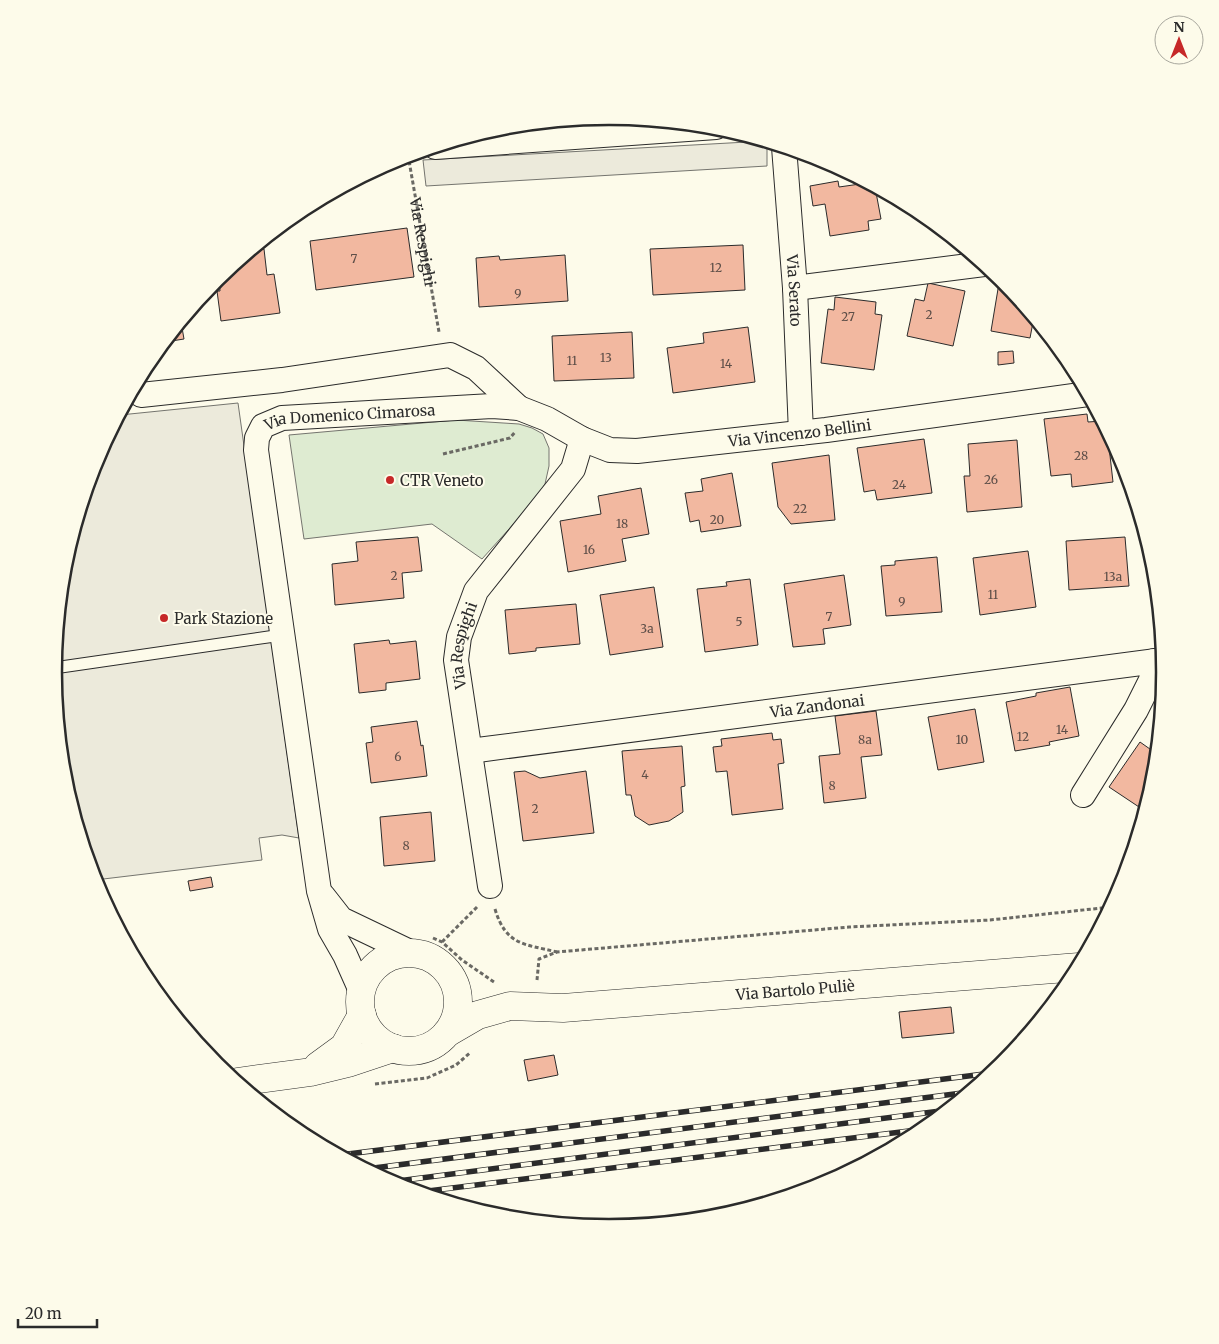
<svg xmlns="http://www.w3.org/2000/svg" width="1219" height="1344" font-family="Merriweather,serif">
<rect width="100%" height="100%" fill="#fdfbea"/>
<path fill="#deebd1" stroke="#74746e" d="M456,420L519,424L532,428L543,434L549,448V466L545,484L537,498L482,559L432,524L304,539L289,435Z"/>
<g fill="#eceadb" stroke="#74746e">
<path d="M765,141L767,142V166L426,186L423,160Z"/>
<path d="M238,403L299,838L282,835L259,838L262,860L95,880L64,780L54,672L64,563L96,459L120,415Z"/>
</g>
<g fill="#f2b8a0" stroke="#2b2b2b">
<path d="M838,181L839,187L867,183L875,187L881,219L868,221L869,230L830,236L825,204L813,206L810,186Z"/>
<path d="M906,203L918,210L930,219L922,221L920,212L908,214Z"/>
<path d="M407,228L414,277L316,290L310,241Z"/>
<path d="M258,245V250L264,249L267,275L274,274L280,313L221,321L217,291H220L219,277Z"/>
<path d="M743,245L745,290L653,295L650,249Z"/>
<path d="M565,255L568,301L479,307L476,258L499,256L500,260Z"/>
<path d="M1000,277L1034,317L1030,338L991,331Z"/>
<path d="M928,283L965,291L953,346L907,336L915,299L924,301Z"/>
<path d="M835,297L876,302L875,314L882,315L874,370L821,363L828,309L834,310Z"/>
<path d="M181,322L184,339L165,342Z"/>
<path d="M748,327L755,382L673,393L667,348L704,343L703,333Z"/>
<path d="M632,332L634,378L554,381L552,336Z"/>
<path d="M1013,351L1014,363L998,365V352Z"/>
<path d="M1087,414L1088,422L1102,421L1107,429L1113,482L1072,487L1071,474L1051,476L1044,419Z"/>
<path d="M924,439L932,493L877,500L875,490L864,492L857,448Z"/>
<path d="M1017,440L1022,507L967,512L964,476H970L968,444Z"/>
<path d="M829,455L835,520L791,524L778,507L772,463Z"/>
<path d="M732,473L741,526L701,532L699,520L690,522L685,493L703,491L701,479Z"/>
<path d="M641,488L649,534L622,539L626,561L568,572L560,521L601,514L598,496Z"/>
<path d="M418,537L422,571L402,573L404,598L335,605L332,564L358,561L356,542Z"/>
<path d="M1125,537L1129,586L1069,590L1066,541Z"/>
<path d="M1028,551L1036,607L980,615L973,558Z"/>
<path d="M937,557L942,612L886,616L881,566L895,565V561Z"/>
<path d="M844,575L851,625L823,629L825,644L793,647L784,584Z"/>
<path d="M750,579L758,645L705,652L697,589L727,586L726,582Z"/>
<path d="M654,587L663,647L610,655L600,595Z"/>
<path d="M576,604L580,644L536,648V651L509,654L505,610Z"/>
<path d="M389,640L390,644L416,641L420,679L386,683V690L359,693L354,644Z"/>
<path d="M1070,687L1079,736L1049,742L1050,745L1015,751L1006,702L1036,696V693Z"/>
<path d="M975,709L984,762L938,770L928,717Z"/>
<path d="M876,711L882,755L861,757L866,798L824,803L819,756L840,754L835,716Z"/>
<path d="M417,721L421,746L423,745L427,776L371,783L366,743L373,742L371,727Z"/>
<path d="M772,733L773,740L781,739L784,763L778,764L783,809L732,815L727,771L716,772L713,747L722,746L721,739Z"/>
<path d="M1140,742L1157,754L1155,781L1145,811L1109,787Z"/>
<path d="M682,746L685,786L681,787L683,812L669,821L649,825L635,816L631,795H626L622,751Z"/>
<path d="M525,771L540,778L586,771L594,833L523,841L514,772Z"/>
<path d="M431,812L435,861L384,866L380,817Z"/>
<path d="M211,877L213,887L190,891L188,881Z"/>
<path d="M951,1007L954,1033L902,1038L899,1012Z"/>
<path d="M554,1055L558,1075L528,1081L524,1060Z"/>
</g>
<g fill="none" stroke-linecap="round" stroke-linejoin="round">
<g stroke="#2b2b2b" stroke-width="13">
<path id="service" d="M54,668L282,635"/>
</g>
<g stroke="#2b2b2b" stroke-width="26">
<g id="minor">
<path d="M435,147L716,127"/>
<path id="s2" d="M784,147L795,288L801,433"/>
<path d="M795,288L984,264"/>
<path d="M141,395L282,380L450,355L476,368L519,408"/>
<path id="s3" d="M470,751L1164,660"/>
<path d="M1083,795L1136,710L1151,680L1154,661"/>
<path id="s4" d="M490,886L456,660L459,637L476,591L573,469L582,439"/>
<path d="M323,896L341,919L412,953"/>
<path id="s5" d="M361,991L345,955L330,929L319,891L256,450L257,438L263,426L282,418L492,406L519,408L547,419L582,439L610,450L637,451L826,430L1088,394"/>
</g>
</g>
<g stroke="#2b2b2b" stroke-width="29">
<g id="tertiary">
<circle cx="409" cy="1002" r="49"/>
<path id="s6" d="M447,1033L478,1015L510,1006L563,1008L1079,967"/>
<path d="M318,1066L344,1047L362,1015"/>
<path d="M237,1082L311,1072L348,1063L393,1048"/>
</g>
</g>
<g stroke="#6a6964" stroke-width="3" stroke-dasharray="4 2.5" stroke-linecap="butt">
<path id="s1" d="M408,155L439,332"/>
<path d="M443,454L510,438L515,432"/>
<path d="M495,909C506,946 525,944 557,952"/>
<path d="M433,938L442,942L462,960L494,982"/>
<path d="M442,942L478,906"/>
<path d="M537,980L539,959L557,952L849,927L990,920L1111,907"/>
<path d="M375,1084L427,1078L456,1065L471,1052"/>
</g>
<use href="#service" stroke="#fdfbea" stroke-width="11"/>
<use href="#minor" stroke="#fdfbea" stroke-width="24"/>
<use href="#tertiary" stroke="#fdfbea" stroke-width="28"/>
<g stroke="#2b2b2b" stroke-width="5.5">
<g id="rail">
<path d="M340,1155L992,1073"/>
<path d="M366,1169L970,1092"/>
<path d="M390,1182L948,1110"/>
<path d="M420,1192L925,1129"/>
</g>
</g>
<use href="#rail" stroke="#fdfbea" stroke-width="4" stroke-dasharray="11" stroke-linecap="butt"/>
</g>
<g fill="#c62828" stroke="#fdfbea" stroke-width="2">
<circle cx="390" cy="480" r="5"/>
<circle cx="164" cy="618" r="5"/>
</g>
<g text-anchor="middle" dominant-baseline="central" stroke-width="4" stroke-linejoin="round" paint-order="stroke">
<g font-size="12" fill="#5d4e48">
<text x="354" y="258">7</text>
<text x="716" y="267">12</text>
<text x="518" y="293">9</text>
<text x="929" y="314">2</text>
<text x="848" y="316">27</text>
<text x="606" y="357">13</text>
<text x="572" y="360">11</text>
<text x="726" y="363">14</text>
<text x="1081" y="455">28</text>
<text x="991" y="479">26</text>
<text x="899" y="484">24</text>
<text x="800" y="508">22</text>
<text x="717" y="519">20</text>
<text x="622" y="523">18</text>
<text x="589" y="549">16</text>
<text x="394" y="575">2</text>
<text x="1113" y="576">13a</text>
<text x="993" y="594">11</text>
<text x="902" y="601">9</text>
<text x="829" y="616">7</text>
<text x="739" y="621">5</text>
<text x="647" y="628">3a</text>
<text x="1062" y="729">14</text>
<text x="1023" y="736">12</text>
<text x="865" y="739">8a</text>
<text x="962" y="739">10</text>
<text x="398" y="756">6</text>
<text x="645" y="774">4</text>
<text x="832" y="785">8</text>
<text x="535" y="808">2</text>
<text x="406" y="845">8</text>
</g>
<g font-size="15" fill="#2b2b2b" stroke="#fdfbea">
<text stroke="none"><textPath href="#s1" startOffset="88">Via Respighi</textPath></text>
<text stroke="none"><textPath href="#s2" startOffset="144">Via Serato</textPath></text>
<text stroke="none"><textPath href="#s5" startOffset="668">Via Domenico Cimarosa</textPath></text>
<text stroke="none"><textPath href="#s5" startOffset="1129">Via Vincenzo Bellini</textPath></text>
<text stroke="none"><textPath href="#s4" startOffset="244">Via Respighi</textPath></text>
<text stroke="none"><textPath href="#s3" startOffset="350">Via Zandonai</textPath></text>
<text stroke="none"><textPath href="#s6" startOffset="355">Via Bartolo Puliè</textPath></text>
</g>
<g font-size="15" fill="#2b2b2b" stroke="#fdfbea" text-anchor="start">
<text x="400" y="480">CTR Veneto</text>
<text x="174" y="618">Park Stazione</text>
</g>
</g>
<path d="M0 0H1219V1344H0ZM62 672a547 547 0 1 1 1094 0a547 547 0 1 1-1094 0Z" fill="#fdfbea" fill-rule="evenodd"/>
<path fill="none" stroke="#2b2b2b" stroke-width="2.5" d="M62 672a547 547 0 1 1 1094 0a547 547 0 1 1-1094 0Z"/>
<g transform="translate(1179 40)"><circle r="24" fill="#fdfbea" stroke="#a9a89e"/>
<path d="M0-4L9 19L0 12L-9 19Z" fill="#c62828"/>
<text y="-8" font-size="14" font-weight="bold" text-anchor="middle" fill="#2b2b2b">N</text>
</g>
<path d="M18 1319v8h79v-8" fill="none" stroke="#2b2b2b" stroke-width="2.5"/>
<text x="25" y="1319" font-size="15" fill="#2b2b2b" stroke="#fdfbea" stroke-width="4" paint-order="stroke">20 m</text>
</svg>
